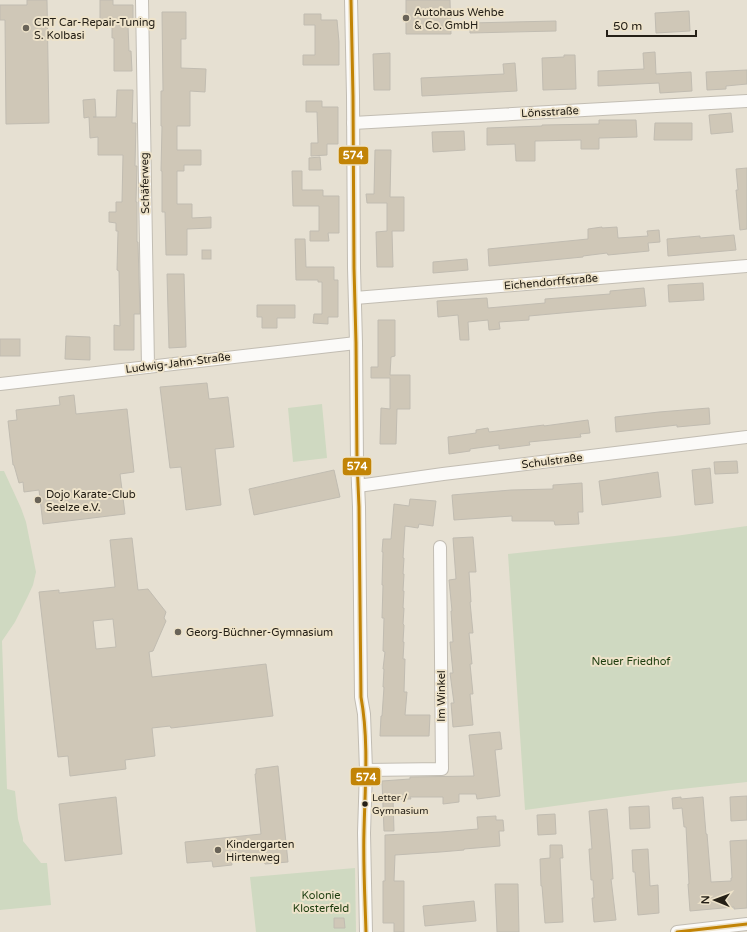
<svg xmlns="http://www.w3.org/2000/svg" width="747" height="932" font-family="'Varela Round',sans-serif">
<rect width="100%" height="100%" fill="#e6e0d2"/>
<g fill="#cfd9c1">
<path d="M322,404L327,458L293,462L288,408Z"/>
<path d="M0,471H4L21,508L26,522L36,572L33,585L27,598L15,622L2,641L7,789L15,791L18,819L23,838V841L41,863H47L51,905L0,910Z"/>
<path d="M747,526V782L672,790L525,810L508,554L675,536Z"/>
<path d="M355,868L356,932H256L250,877Z"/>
</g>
<g fill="#cfc7b7" stroke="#c1bcb1" fill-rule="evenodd">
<path d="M27,0H47L49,123L6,124L5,20H0V5H27Z"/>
<path d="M100,0H113V5H133V26H128L129,51H131L132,71H114V38H112V23H100Z"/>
<path d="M406,0H450L451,34H406Z"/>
<path d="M689,11L690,31L656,33L655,13Z"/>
<path d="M162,12H186V39H181V68L206,69L205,92L190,91V126H177V150H201V165H184V171H177V204H192V218L211,217V228L187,229V255H166L165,212H162V171H161L162,126H161V91H163Z"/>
<path d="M304,14H321V20H337L339,42V65H303V55H315V25H304Z"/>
<path d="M556,21V31L470,33V23Z"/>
<path d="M655,52L656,74L691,72L692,91L660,93L659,83L598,86V71L644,69L643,53Z"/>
<path d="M390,53V90H374L373,54Z"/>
<path d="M564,55H575L576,89L543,90L542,58L564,57Z"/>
<path d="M515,63L517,91L422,96L421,78L504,74L503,64Z"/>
<path d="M747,70V84L726,86V89L707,90L706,72Z"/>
<path d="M117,90H133L132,123H136L135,166H137L136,202H137V242H138L140,314H134V350H114V325L120,326L119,271L117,270L118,231H116V223L109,222V212H116V202H122L123,155H98V137L90,138L89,117L84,118L83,100L95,99L96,117H93H116Z"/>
<path d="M306,101H322V107H338V144H327V155L311,156V143H318L317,112H306Z"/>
<path d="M731,113L733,132L711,134L709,115Z"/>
<path d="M599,120H636L637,137L599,138V149H581V140L535,141V161H516L515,144L487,145V128L542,126V125L599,124Z"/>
<path d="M655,123H692V140H654Z"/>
<path d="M464,131L465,150L433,152L432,132Z"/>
<path d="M375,150H391L390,197H404V231H392L393,267H377L376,232L387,231V203H367L366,194H374Z"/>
<path d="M320,157L321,170H309V158Z"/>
<path d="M747,168V229L740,230L736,190H738L736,169Z"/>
<path d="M292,171H302V190H323V196H339V233H328L329,241H310V231H319V206H293Z"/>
<path d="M602,227V228L617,227L618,238L648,236L647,231L659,230L660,242L648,243L649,251L608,255L607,253L583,256V257L489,266L488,249L588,239V229Z"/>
<path d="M734,235L736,250L668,256L667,239L700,236V238Z"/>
<path d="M295,239H305L306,267H334V280H338V317H328V324L313,323L314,314H322V282H318V280H296Z"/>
<rect x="202" y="250" width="9" height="9"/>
<path d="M467,259L468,270L433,273V262Z"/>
<path d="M167,274H184L186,347L169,348Z"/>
<path d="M703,283L704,300L669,302L668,285Z"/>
<path d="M644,288L646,306L594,310L529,316V320L499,322L500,329L489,330L488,320L468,322L469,340H460L458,315L438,317L437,301L487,298L488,308L545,303V299L610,294V291Z"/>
<path d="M257,305H295V318H277V328H262V317H257Z"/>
<path d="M378,320H395V356L391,357L390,375H410V409H397L396,444H380L381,408L390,409V378H371V367H378Z"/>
<path d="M66,336L90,337V360L65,359Z"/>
<rect x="0" y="339" width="20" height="17"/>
<path d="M207,383L209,399L228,397L234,447L215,449L221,505L186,510L181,467L170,468L160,387Z"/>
<path d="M74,395L76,414L127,409L134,472L120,474L125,514L43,524L39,490L24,492L23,482L19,483L14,465H13L8,421L17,420L16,410L60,405L59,397Z"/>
<path d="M709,408L710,424L677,427V425L616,432L615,417L659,412Z"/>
<path d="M588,420L590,433L580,434L581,437L529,442L530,445L499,449V445L470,449V451L449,454L448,437L476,433V430L488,428L489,432L544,425V426Z"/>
<path d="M737,461L738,473L715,474L714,462Z"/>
<path d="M710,468L713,503L695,505L692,470Z"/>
<path d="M334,470L340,497L254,515L249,489Z"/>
<path d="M658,472L661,497L602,505L599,481Z"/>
<path d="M582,483L583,512H578L579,524L555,525L554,521H512V516L454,520L452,495L511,490L553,489V485Z"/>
<path d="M410,499L436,501L433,526L419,524L418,528L405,526L403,558H404L403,574H404L403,591H404L403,608H404L403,624L404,625L403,642H404L403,659H405L404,692H407L405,715H430L429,736H380L381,716H382L384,687H383L384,669H383L385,652L383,651L384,618H382L383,585H382L383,552H382L383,539H391L394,504L409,506Z"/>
<path d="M473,537L476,572H469L471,602H470L473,633H469L472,664H470L473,694H470L473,725L453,727L451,703H454L450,673H453L450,642H453L451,611H452L449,580L456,579L453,538Z"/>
<path d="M132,538L138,590L148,589L166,612L164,618L166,621L153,651L149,652L152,677L266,664L273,716L171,728L170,726L152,728L155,756L125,760L126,769L70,776L68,756L58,757L39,592L59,590V593L115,587L110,540ZM113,619L116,647L96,649L93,621Z"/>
<path d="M500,732L502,749L495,750L500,796L477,799L476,794H459V802L443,804V797H410L411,799H393L394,831H384L382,781L410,779V777L474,776L469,735Z"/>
<path d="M278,766L288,862L265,864L264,855L231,859L232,865L213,867L212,861L187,863L185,842L261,834L255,774H256V769Z"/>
<path d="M747,796V820L731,821L730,797Z"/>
<path d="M116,797L122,854L65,861L59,804Z"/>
<path d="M681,797V799L703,797L706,834H707L711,882L731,881V878H732L730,841L747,840V908L734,909V907L690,911L688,884H689L686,827H684L682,808L673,809L672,798Z"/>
<path d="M649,806L650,828L630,829L629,807Z"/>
<path d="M607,809L612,864L613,879H611L616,920L594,922L592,898H594L593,880H591L589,849H592L589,811Z"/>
<path d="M555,814L556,834L538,835L537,815Z"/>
<path d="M496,816V820H503L504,831H499L500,846L464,849V850L440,852L395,855L394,881H404V932H394V923H383V881H385V835L441,832L478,829L477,817Z"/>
<path d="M550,845H562L563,858H560L563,922L545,923L542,886H541L540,859L550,858Z"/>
<path d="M648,849L650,886L658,885L659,913L638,915L635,872H633L632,850Z"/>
<path d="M495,884H518L519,932H497Z"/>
<path d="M474,901L476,921L425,926L423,906Z"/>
<path d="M334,918H344L345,928H334Z"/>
</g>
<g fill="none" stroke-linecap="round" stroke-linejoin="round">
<g stroke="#c2bdb3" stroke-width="14">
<g id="minor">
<path d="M142,0L148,367"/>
<path d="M351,0L353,96L354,268L356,343L357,461L359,507L361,697L364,714L366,770L364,833L366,932"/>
<path d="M353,123L747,101"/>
<path d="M355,298L747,266"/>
<path d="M0,384L356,343"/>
<path d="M358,486L443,474L747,437"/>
<path d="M366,770L442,769L440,547"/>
<path d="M677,932L747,924"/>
</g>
</g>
<use href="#minor" stroke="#fbfaf8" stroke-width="12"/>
<g stroke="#eee3ca" stroke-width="6">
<g id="bus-1">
<path d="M351,0L353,96L354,268L356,343L357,461L359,507L361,697C369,741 365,787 364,831C363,865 365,898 366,932"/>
<path d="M677,932L747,924"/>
</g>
</g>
<use href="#bus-1" stroke="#c28406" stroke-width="3"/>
</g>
<g fill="#696358" stroke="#eee3ca" stroke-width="1.5">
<circle cx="406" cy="18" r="4"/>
<circle cx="26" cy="28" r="4"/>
<circle cx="38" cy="500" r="4"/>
<circle cx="178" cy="632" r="4"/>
<circle cx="218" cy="850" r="4"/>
</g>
<circle fill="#252017" stroke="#eee3ca" stroke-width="1.5" cx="365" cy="804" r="3.5"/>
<g text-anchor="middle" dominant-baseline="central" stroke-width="4" stroke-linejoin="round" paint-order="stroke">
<g font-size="10" fill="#252017" stroke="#eee3ca" text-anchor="start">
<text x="372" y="798">Letter /<tspan x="372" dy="13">Gymnasium</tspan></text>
</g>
<g font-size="11" fill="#252017" stroke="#eee3ca" text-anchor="start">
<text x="414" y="12">Autohaus Wehbe<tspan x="414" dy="13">&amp; Co. GmbH</tspan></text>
<text x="34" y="22">CRT Car-Repair-Tuning<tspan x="34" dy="13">S. Kolbasi</tspan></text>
<text x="46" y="494">Dojo Karate-Club<tspan x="46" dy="13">Seelze e.V.</tspan></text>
<text x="186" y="632">Georg-Büchner-Gymnasium</text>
<text x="226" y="844">Kindergarten<tspan x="226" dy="13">Hirtenweg</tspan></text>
</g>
<g font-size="11" fill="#252017" stroke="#eee3ca">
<text transform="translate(550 112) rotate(-3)">Lönsstraße</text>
<text transform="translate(145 183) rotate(-91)">Schäferweg</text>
<text transform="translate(551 282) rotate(-5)">Eichendorffstraße</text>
<text transform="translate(178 363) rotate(-7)">Ludwig-Jahn-Straße</text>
<text transform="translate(552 461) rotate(-7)">Schulstraße</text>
<text transform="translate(441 696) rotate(-90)">Im Winkel</text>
</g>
<g font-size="11" fill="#1c3c0d" stroke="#eee3ca">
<text x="631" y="661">Neuer Friedhof</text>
<text x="321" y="895">Kolonie<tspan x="321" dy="13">Klosterfeld</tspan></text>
</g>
</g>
<g stroke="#eee3ca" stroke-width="1.5">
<rect x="338" y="146" width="31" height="19" rx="4" fill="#c28406"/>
<rect x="342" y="457" width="30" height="19" rx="4" fill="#c28406"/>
<rect x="350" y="767" width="31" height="19" rx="4" fill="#c28406"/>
</g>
<g font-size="11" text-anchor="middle" font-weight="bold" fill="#fff">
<text x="353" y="159">574</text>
<text x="357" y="470">574</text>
<text x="366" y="781">574</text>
</g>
<g transform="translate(715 900) rotate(271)" stroke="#eee3ca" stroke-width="3" paint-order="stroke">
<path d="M0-3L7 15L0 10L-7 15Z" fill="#252017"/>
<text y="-6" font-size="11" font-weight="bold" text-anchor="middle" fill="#252017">N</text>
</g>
<path d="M607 30v6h89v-6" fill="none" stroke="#252017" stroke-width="2"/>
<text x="613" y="30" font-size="12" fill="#252017" stroke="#eee3ca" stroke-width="3" paint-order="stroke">50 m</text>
</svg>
